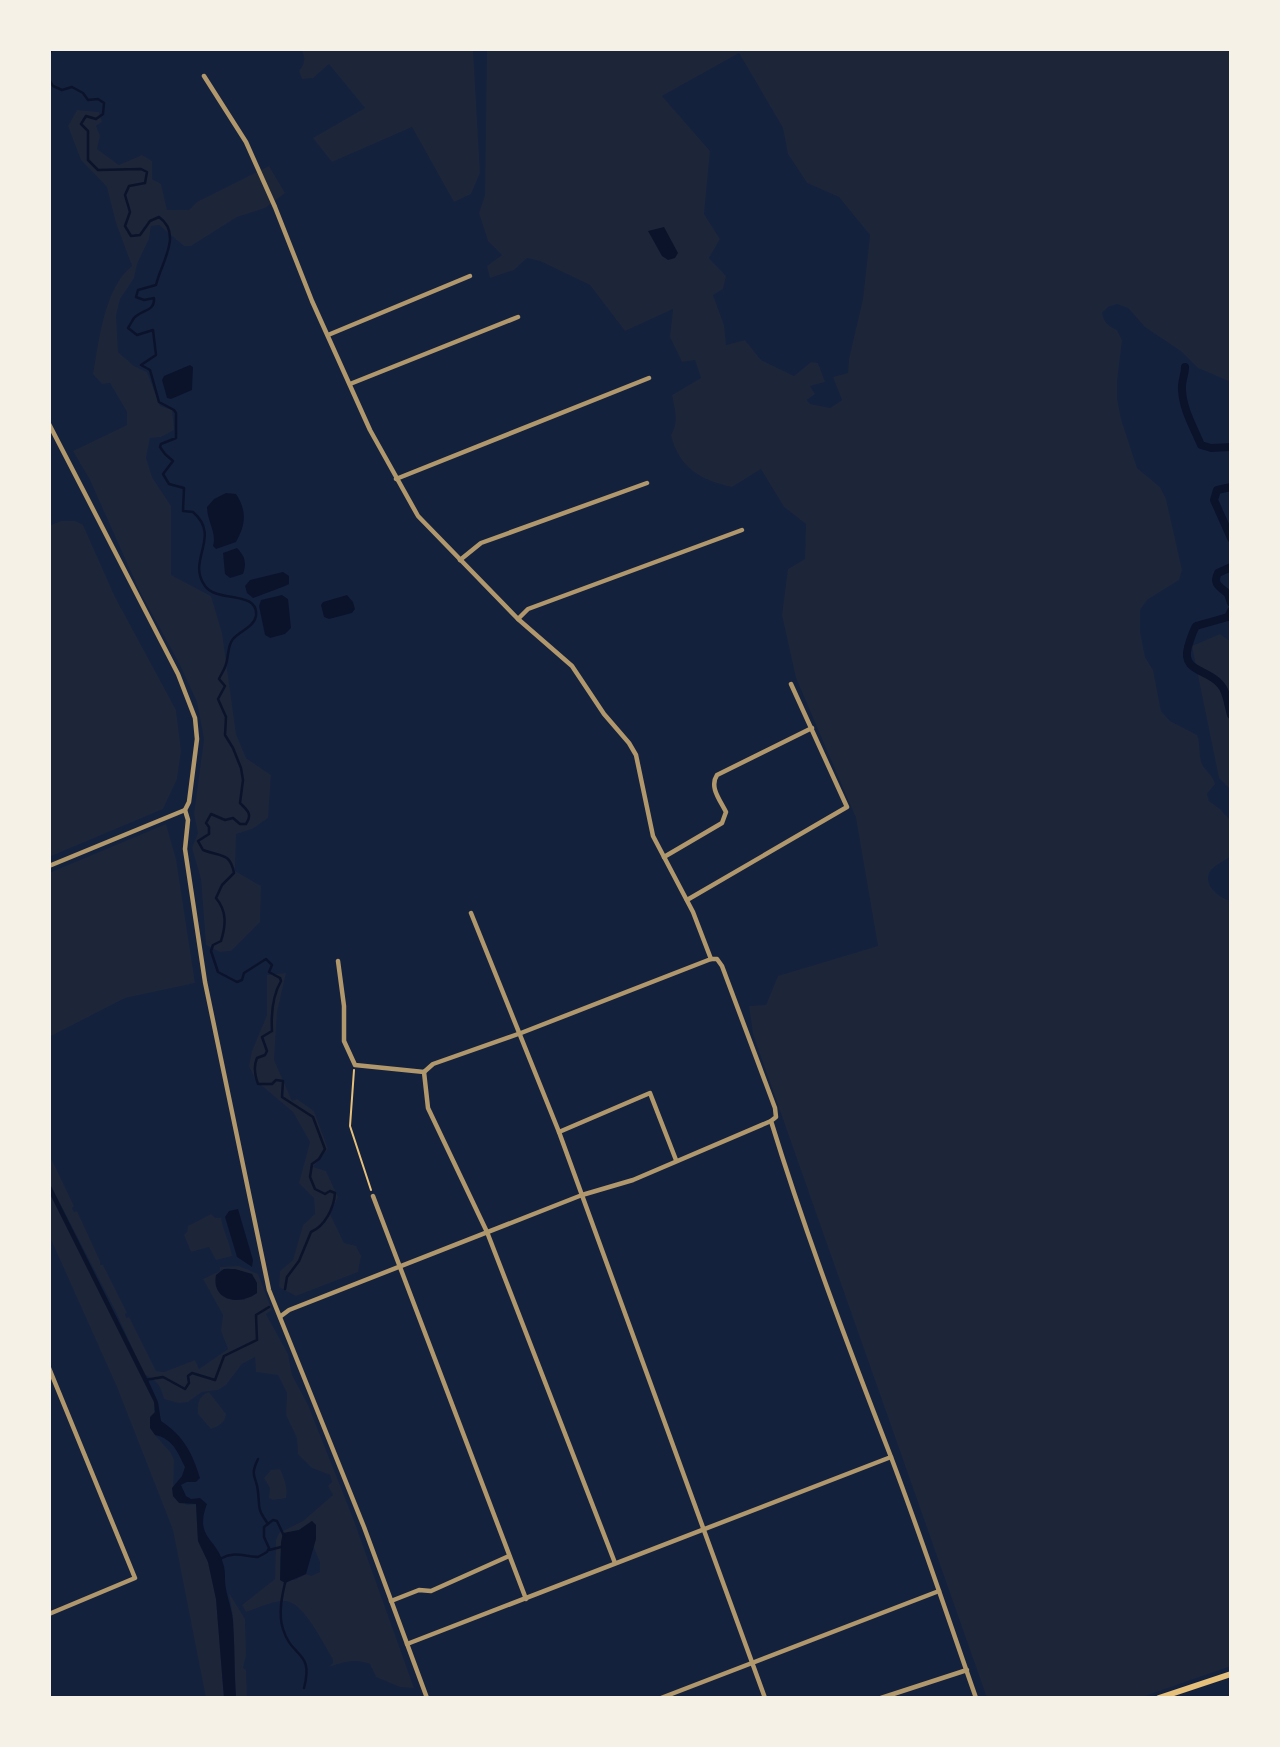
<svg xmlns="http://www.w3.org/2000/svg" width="1280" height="1747" font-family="Poppins,sans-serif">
<rect width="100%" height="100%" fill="#14213d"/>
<g fill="#1d2539" fill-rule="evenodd">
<path d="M301,49H473L480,173L471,194L454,202L412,127L332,162L313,138L365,108L329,64L313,78L302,79L299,71C305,64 306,58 301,49Z"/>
<path d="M487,49H1231V382L1198,368L1182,352L1145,327L1128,308L1117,304L1108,307L1102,313C1104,322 1108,326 1117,330L1122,340L1117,382V398L1121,419L1137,468L1160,487L1166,499L1182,570L1179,580L1147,600L1140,610V632L1145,657L1153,670L1161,711L1170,721L1197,735C1201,744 1198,754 1202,764C1206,772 1213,775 1215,784L1207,794L1209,801L1220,809L1231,821V856C1226,860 1215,865 1211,870C1201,884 1219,898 1231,901V1666L1139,1698H987L753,1034L749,1006L766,1005L778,976L878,946L856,818L796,678L782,615L788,569L805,559L806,524L784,507L761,469L732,487C700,480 679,468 671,435C679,422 675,410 672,395L701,378L695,360L682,362L670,337L673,309L625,331L590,285L540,261L527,258L514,270L490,278L487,266L502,255L488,241L479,213L485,195ZM739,53L783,128L788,154L807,183L839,197L870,235L863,299L849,359L848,373L833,377L842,400L830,408L810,404L807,400L815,394L810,386L825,382L818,363L811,362L794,376L761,360L745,340L726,345L724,325L713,295L723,289L726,276L709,258L720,239L704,214L710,151L662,96Z"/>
<path d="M77,110L99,112L102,122L96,126L100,136L97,149L119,165L142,155L152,161V179L161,184L167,210H189L197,202L269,166L285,193L265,208L237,217L191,246H184L159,225L151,226L149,239L137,264L134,278L120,299L116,315L118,352L134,366L147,372L160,406L172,410L174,430L161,437L150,438L146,458L152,477L171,506V575L211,596L222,633L236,734L246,758L271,775L268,818L252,829L236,834L235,871L261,886L260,922L231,951L220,952L206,945L201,879L192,848L198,833L194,814L204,739L197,702L180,665L140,592L90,480L73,451L127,425V412L110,383L102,384L93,374C99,341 104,288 132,266L116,223L107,187L81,160L68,126Z"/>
<path d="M61,521H75L83,525L115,597L176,710L181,751L177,779L163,809L49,857V526Z"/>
<path d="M1220,634L1231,642V790L1219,778L1192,646Z"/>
<path d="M166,824L176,859L195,983L125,998L49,1037V873Z"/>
<path d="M286,973L277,1012L274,1060L292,1101L297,1099L314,1111L328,1149L313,1167L326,1171L338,1197L330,1214L344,1243L356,1246L361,1256L358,1272L296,1296L279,1287L280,1271L293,1260L303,1225L315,1214L314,1198L299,1183L310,1142L293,1112L256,1081L249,1066L252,1051L267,1015V975Z"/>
<path d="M49,1154L74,1206L72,1208L74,1212L77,1211L100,1261V1265H103L127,1313L125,1314L126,1318L129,1317L156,1371L164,1372L195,1360L199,1369L228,1349L221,1331L223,1315L203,1279L220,1271V1267L239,1266L258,1274L272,1310L266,1314L288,1354L292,1375L308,1405L353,1518L414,1688L400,1687L376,1677L370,1664C354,1658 344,1662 329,1667L333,1663V1659C323,1644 303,1600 284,1601C272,1601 258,1608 246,1612L242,1605L275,1579L276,1540L279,1533L303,1521L333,1495L328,1486L332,1482L330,1475L312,1468L298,1454L297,1438L286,1415L287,1393L278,1375L256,1372L255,1357L242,1364L226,1385L218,1390L202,1392L188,1402L178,1403L164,1399C160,1384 157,1381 144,1374L115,1310L49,1182ZM228,1268L252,1274L245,1300L226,1298L217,1275L221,1270ZM312,1521L316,1525L313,1546L320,1562V1572L311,1576L306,1574L295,1580L281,1574L280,1560L283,1534L299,1530Z"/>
<path d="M49,1192L154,1402L155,1435L171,1453L174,1460L173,1496L187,1505L196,1504L198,1541L208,1562L216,1599L224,1698H206L173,1530L117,1387L49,1235Z"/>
<path d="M211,1214L215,1218H221C223,1231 230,1242 232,1256L216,1260L209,1247L191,1252L184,1235L187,1232L188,1226Z"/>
<path d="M209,1392L226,1414C225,1423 219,1426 211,1429L198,1414C197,1404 198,1396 209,1392Z"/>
<path d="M280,1469C284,1478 288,1487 286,1498L273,1500L269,1498L270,1488L264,1478L271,1470Z"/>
<path d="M229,1593L245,1619L246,1655L243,1668L246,1670L247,1698H236L233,1617Z"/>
</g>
<g fill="#0b132b">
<path d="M664,227L678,253L675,258L668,260L662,256L648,231Z"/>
<path d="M190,365L193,367L192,390L171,399L167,398L162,380L164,376Z"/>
<path d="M226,493L236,494C247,510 246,525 236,542L216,549L213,546C217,533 207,521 207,507L214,499Z"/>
<path d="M237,548C245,556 247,563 243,574L230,578L225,574L223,553Z"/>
<path d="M283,572L289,576V584L285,586L253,598L247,593L245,586L250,580Z"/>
<path d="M282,595L288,599L291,628L285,634L270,638L265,635L259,606L261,600Z"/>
<path d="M347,595L353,602L355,609L352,613L329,619L324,617L321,605L323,602Z"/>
<path d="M49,1182L148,1380L158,1402L161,1421C183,1435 193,1454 200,1478L196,1482H187L181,1485L186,1496L191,1499L200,1498L207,1504C194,1538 217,1538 223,1563C225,1569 225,1573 225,1579C225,1593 232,1607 233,1621C235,1647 234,1673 236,1698H224L216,1599L208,1562L198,1541L196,1504L179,1503L173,1496L172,1488L182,1476L185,1467C177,1451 173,1439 155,1435L150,1428V1417L155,1412L154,1402L49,1192Z"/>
<path d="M238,1209L253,1260L252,1267L237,1257L225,1217L229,1211Z"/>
<path d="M224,1269H235L252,1274L257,1283V1293C240,1306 211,1301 216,1275Z"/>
<path d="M312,1521L316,1525V1539L306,1574L285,1583L280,1580L281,1542L283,1533L299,1530Z"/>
</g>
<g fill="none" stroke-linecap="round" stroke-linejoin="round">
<g stroke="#0b132b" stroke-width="2.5">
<path d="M49,54L52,49"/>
<path d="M49,79L53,86L62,90L72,87L83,93L88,100L98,99L104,103L103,114L96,119L86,116L81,124L88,131V160L98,170L141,169L147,172L145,183L129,186L125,195L130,212L125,226L131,236L140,235L150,221L159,217C183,234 161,263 156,285L138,290L136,297L144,300L154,298C155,312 142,309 134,318C132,321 130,325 128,328L137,335L153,330L156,355L141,365L150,370L159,402L174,410L176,413V438L161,444L160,447L165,454L173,461L163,474L169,484L184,488L183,511L193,512C222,537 186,560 205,586C217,603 259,590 256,616C254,627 240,631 233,639C227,646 229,656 226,664C225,669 221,674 219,679L225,686L218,699L226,717L225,735L233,748L241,768L243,780L240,803C247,810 253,814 246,824H240L233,818L225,820L211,814L206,823L209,827V834L198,841L203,850C221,857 230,852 234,873L222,885L216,898C227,911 226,925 221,941L213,945L211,951L218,972L237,982L242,980L244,973L266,959L272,965L269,972L280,978L281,981C273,995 271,1014 272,1031L262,1037L267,1051L265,1055L257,1058C253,1067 255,1076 258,1084H272L276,1080L283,1081L282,1097L313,1117L325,1149L319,1159L312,1164L310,1177L315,1189L325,1194L330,1191L335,1193C334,1208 325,1226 311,1232L299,1261L287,1277L285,1289"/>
<path d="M145,1380L163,1377L185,1389L189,1383L188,1376L192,1373L215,1380L224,1356L257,1340L256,1315L269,1307"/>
<path d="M258,1459C249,1478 257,1476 258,1492C260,1510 257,1508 268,1524"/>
<path d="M269,1550L281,1547"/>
<path d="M220,1559C234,1551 243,1556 258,1557L267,1552L269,1548L264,1537V1527L273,1520L277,1521L284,1536"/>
<path d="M286,1579C282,1595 278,1614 283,1629C292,1659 314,1650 304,1688"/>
</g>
<g stroke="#0b132b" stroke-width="8">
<path d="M1185,367C1185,375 1181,382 1182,390C1183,410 1194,428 1201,445L1211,448L1231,447"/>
<path d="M1231,487L1217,490L1214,500L1231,538"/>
<path d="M1231,567L1218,573C1212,585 1221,587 1228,594L1231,603"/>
<path d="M1231,611L1228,617L1196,626C1192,633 1190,640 1188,647C1181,672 1208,669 1220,684C1227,691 1228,705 1231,715"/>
</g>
<path stroke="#e5c07b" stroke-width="2" d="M354,1070L350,1126L371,1190"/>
<g stroke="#b1986c" stroke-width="4.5">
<path d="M204,76L246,142L275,207L312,301L370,430L418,516L518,619L572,666L604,714L629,743L636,755L653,836L693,912L711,959"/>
<path d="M328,335L470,276"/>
<path d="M350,384L518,317"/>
<path d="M49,424L178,674L195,718L197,739L189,802L185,810L188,820L185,849L205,982L269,1290L364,1527L427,1698"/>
<path d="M396,479L649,378"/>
<path d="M460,560L481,543L647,483"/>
<path d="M518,619L528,609L742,530"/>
<path d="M664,857L722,823L726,812C720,800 709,787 717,775L812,728"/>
<path d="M49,866L185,810"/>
<path d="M687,900L847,807L791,684"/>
<path d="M471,913L559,1132L765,1698"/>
<path d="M711,959H717L722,966L775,1108L776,1117L771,1121C806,1235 848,1346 891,1457C921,1536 948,1618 976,1698"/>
<path d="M338,961L344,1006V1041L355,1065L424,1072"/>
<path d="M424,1072L428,1108L487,1232L615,1563"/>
<path d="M424,1072L433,1064L521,1033L711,959"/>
<path d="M559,1132L650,1093L676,1160"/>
<path d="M373,1196L526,1599"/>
<path d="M281,1316L289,1310L582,1195L633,1180L771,1121"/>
<path d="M49,1368L135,1578L49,1614"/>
<path d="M391,1601L419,1590L431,1591L509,1556"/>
<path d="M407,1644L891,1457"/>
<path d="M661,1698L939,1591"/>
<path d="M881,1698L967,1670"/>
</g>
<path stroke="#e5c07b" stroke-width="6" d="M1159,1698L1231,1674"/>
</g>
<rect width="1280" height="1747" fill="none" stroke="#f6f1e7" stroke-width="102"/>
</svg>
